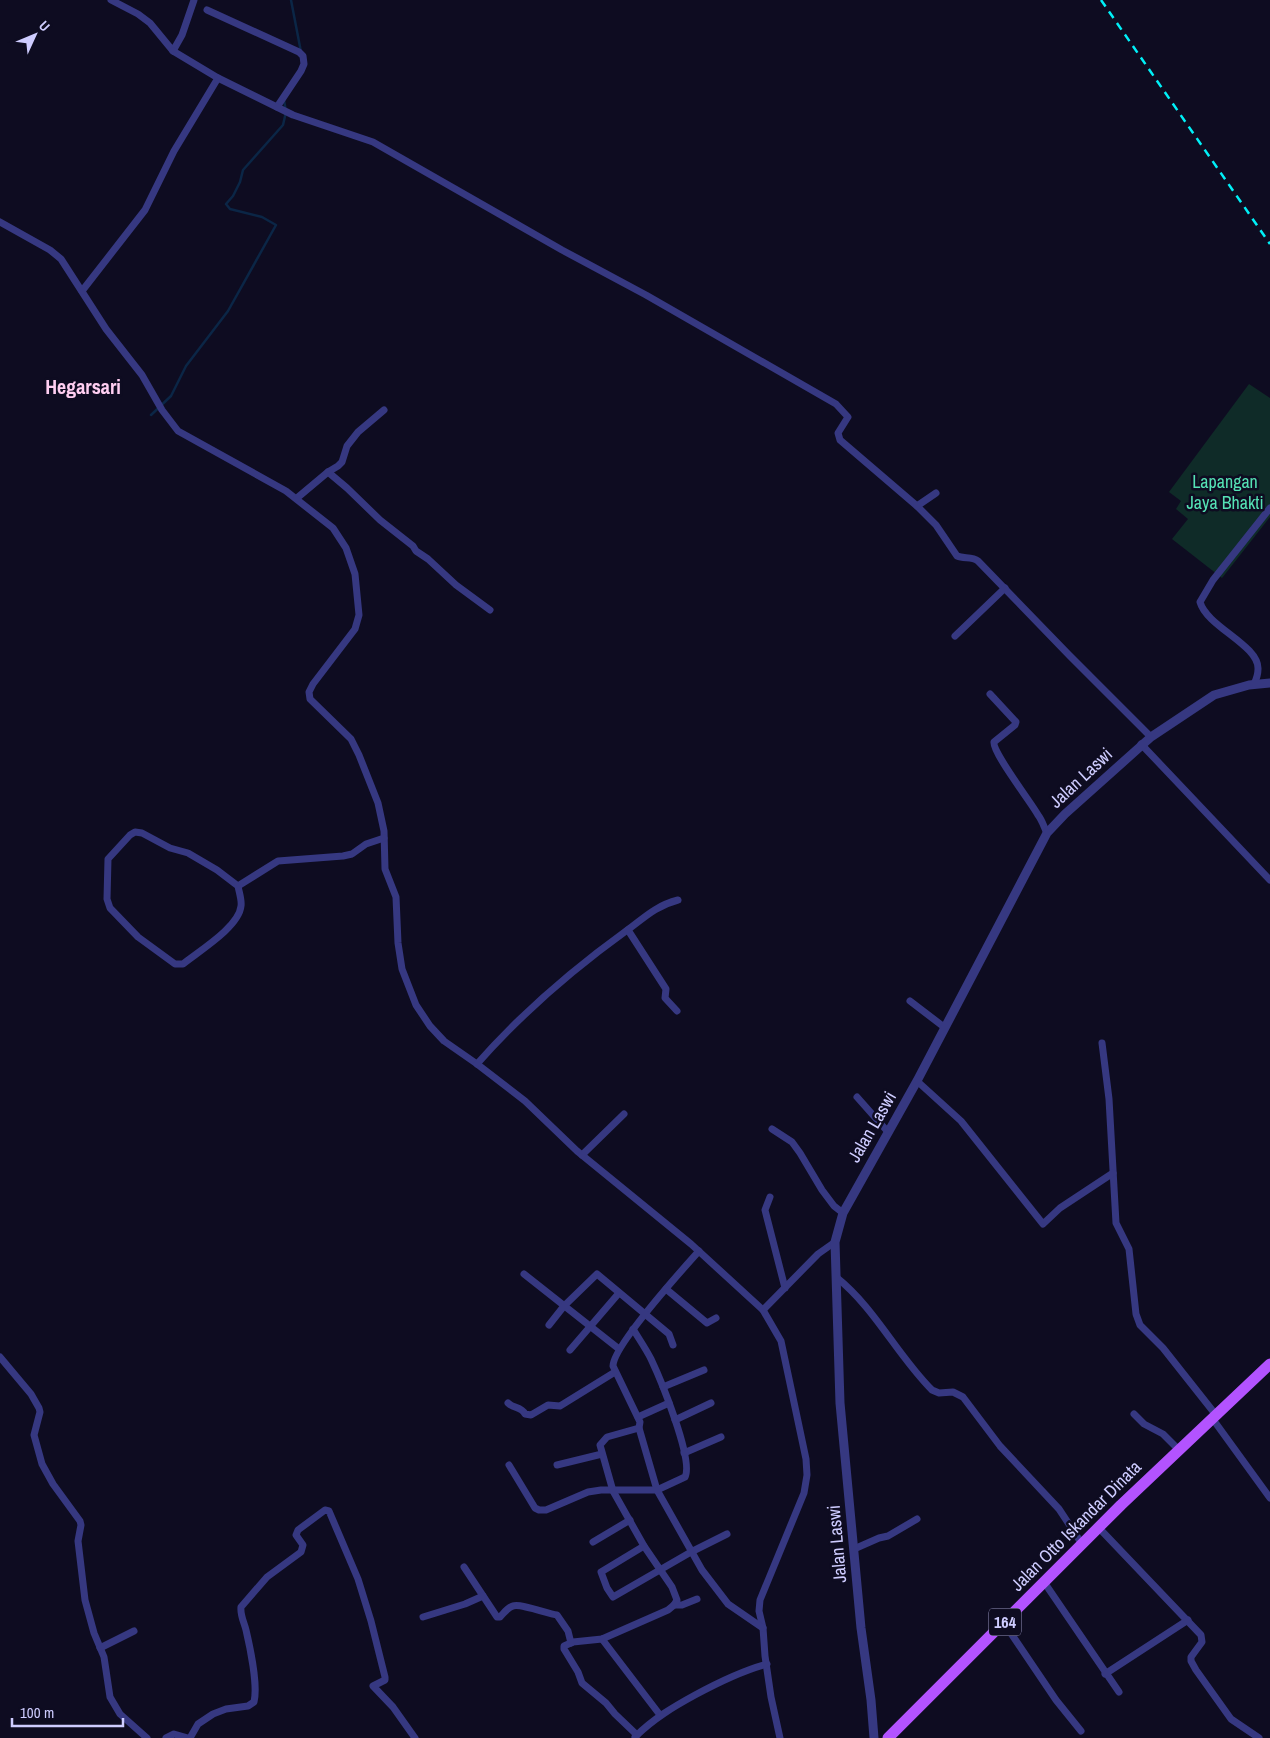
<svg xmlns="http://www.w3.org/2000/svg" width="1270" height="1738" font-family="'Archivo Narrow',sans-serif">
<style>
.green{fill:#0f2b28}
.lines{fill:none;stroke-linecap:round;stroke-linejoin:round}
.stream{stroke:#0b2646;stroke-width:2.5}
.minor{stroke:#363881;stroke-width:7}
.tertiary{stroke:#363881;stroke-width:9}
.primary{stroke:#b353ff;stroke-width:11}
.rail{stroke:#00f0f7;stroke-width:2.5;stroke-dasharray:8 6;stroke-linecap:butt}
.labels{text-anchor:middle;stroke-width:5;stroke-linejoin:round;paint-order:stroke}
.shield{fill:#0e0c21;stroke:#9492bc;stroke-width:1}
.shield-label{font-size:16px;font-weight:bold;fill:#ceccff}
.park-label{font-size:18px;fill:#55e2b5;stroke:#0e0c21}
.street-label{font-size:18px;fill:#ceccff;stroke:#0e0c21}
.quarter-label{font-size:20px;font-weight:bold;fill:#ffcef1;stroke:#0e0c21}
</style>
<rect width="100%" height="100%" fill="#0e0c21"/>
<path class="green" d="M1249,384l21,14v119l-48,61 -50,-39 16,-20 -12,-10 5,-8 -12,-9z"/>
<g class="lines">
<g class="stream">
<path d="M291,0l10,52"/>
<path d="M151,415l20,-19 15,-30 42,-55 48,-86 -14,-8 -32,-8 -4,-5 7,-8 7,-14 3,-12 40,-45 3,-13 -2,-12"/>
</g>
<g class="minor">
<path d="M111,0l27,14 12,9 23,28 9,-16 12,-35"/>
<path d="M207,10l92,42 4,4 1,8 -3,7 -24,36"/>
<path d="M173,51l45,27 75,37 80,27 189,108 84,45 190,109 12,13 -10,16 2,7 77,66 19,19 21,31c7,3 15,0 21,5l91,94 82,82"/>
<path d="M0,222l50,28 11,9 45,70 36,46 20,35 16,21 108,60 47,37 13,20 9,26 4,41 -4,14 -42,55 -4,8 1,7 41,40 8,16 19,48 6,28 1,38 11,28 2,46 4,26 14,36 14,21 14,15 33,23 48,37 52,50 114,93 72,66 18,31 25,118 1,16 -3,18 -44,107 -1,11 4,17 2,28 6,41 9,41"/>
<path d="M82,291l63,-81 29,-59 44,-73"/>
<path d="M328,472l19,16 33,32 33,26 3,5 12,8 28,26 34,25"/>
<path d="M297,498l31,-26 10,-6 4,-4 5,-16 11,-14 26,-22"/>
<path d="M917,506l19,-13"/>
<path d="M955,636l50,-48"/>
<path d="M1254,684c2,-4 4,-10 4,-15 1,-24 -51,-42 -58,-67l13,-22 57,-72"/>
<path d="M990,694l26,28 -1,3 -21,17c-2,10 37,60 44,73 4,5 6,12 9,18"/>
<path d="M1141,744l129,136"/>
<path d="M238,886c1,6 4,14 3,20 -2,21 -42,45 -58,58h-8l-37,-27 -28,-29 -3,-9 1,-40 22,-24 5,-3 7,1 28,15 18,5 29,17 21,16 40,-25 65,-5 9,-2 14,-10 18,-6"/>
<path d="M628,930l38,59 -1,9 12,13"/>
<path d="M910,1001l34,26"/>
<path d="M1102,1043l7,56 7,124 13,26 7,65 4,11 23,23 53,67"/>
<path d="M477,1064c44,-50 95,-94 149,-133 18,-13 29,-25 52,-31"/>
<path d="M917,1081l44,40 82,103 17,-16 53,-35"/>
<path d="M857,1097l31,35"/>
<path d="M772,1129l20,13 8,11 22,37 12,16 9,7"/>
<path d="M582,1155l42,-41"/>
<path d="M770,1197l-5,13 20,78"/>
<path d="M699,1251c-17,19 -86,95 -86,115l27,56 -1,6 18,62 45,80 26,34 35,24"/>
<path d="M524,1274l95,75"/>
<path d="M836,1277c39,31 61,78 96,113l7,3 14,-1 10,5 37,49 59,63 23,35"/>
<path d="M666,1289l41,34 9,-5"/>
<path d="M763,1310l55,-56 17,-12"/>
<path d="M549,1325l15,-19 33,-32 72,60 4,11"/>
<path d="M570,1350l49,-57"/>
<path d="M0,1357l31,37 8,14 1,4 -6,23 8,29 11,20 27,37 1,4 -3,16 7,59 9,33 10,24 6,40 10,17 27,24"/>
<path d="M663,1387l41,-17"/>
<path d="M508,1403c6,6 13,3 17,11l6,1 17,-10 12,1 55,-34"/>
<path d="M1134,1414l10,10 19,10 16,16"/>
<path d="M638,1417l31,-14"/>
<path d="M1212,1418l58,80"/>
<path d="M675,1420l36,-17"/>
<path d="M684,1453l37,-16"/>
<path d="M509,1465l26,43 4,2h7l42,-18 13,-2h56l28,-13c9,-17 -25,-99 -34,-118 -5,-10 -12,-20 -18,-30"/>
<path d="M557,1465l45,-11"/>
<path d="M1099,1528l102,107 1,7 -11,15v4l5,9 35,49 28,19"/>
<path d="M593,1542l37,-22"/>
<path d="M644,1546l-43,26 6,16 6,9 78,-45 36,-18"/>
<path d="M854,1549l25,-11 9,-2 29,-17"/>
<path d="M464,1567l33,50h3c4,-4 8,-10 13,-11 7,-3 35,8 44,9l11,16 3,12"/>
<path d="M1044,1582l75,110"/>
<path d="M674,1605h8l15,-6"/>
<path d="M423,1617l42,-13 18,-8"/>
<path d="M1004,1623l52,77 25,31"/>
<path d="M602,1639l58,76"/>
<path d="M100,1648l34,-17"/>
<path d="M1105,1674l83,-54"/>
<path d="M637,1735l-22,-21 -9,-11 -24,-20 -4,-11 -14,-23v-3l9,-4 29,-3 66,-29 6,-5 3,-5 -5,-13 -28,-41 -31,-55 -13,-46 7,-8 32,-9"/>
<path d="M635,1737c18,-18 38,-30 60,-42 24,-13 46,-24 72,-31"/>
<path d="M166,1738l8,-4 14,4"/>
<path d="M190,1738l8,-14 15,-10 13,-5 22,-3 6,-4c4,-16 -4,-55 -8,-72 -2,-8 -6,-15 -5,-23l26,-30 34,-25 2,-7 -7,-10 2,-5 27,-20 4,1 29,68 13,42 14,56v3l-12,6 20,21 22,31"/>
</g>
<path class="tertiary" d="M874,1738l-3,-38 -10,-72 -21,-225 -5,-161 8,-29 74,-132 130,-248 18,-19 86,-77 63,-42 35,-10 21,-2"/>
<path class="primary" d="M888,1738l233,-233 149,-141"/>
<path class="rail" d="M1101,0l169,244"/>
</g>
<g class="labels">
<rect class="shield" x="989" y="1608.5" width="32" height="27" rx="4"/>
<g class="shield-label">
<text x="1005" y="1628">164</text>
</g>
<g class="park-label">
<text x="1225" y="488">Lapangan<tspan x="1225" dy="21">Jaya Bhakti</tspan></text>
</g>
<g class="street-label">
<text transform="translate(1081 778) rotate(-43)" y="6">Jalan Laswi</text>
<text transform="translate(872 1127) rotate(-60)" y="6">Jalan Laswi</text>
<text transform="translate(1076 1526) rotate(-45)" y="6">Jalan Otto Iskandar Dinata</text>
<text transform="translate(837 1544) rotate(-95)" y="6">Jalan Laswi</text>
</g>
<g class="quarter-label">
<text x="83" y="394">Hegarsari</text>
</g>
</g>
<g transform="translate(35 35) rotate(46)" stroke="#0e0c21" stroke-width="4" paint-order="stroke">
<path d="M0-4L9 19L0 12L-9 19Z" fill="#ceccff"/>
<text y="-8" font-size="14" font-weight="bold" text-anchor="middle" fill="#ceccff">U</text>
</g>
<path d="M12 1718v8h111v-8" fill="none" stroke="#ceccff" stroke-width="2.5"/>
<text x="20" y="1718" font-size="15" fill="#ceccff" stroke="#0e0c21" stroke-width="4" paint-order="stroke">100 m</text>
</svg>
